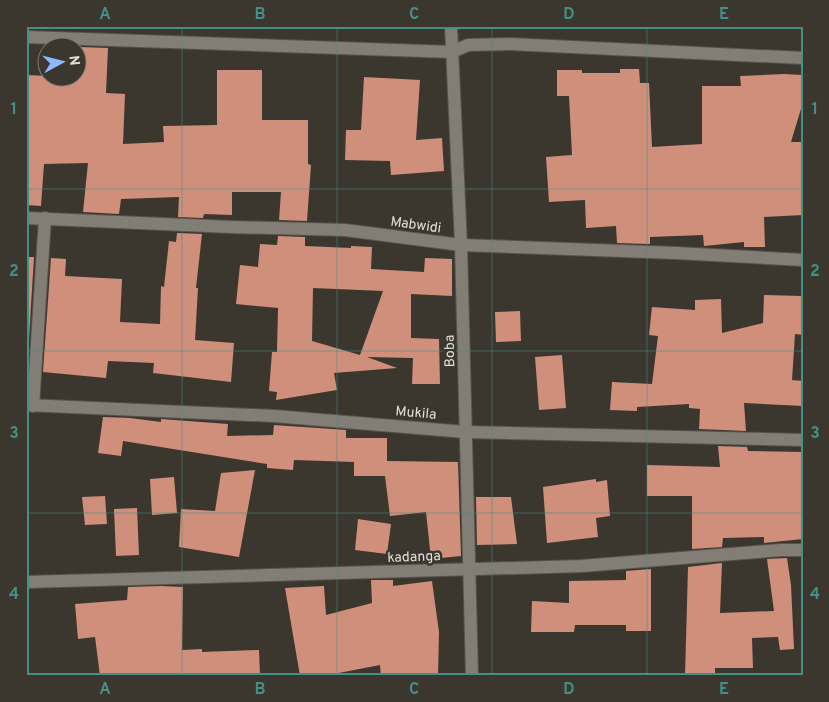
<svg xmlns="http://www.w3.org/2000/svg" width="829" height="702" font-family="Overpass,sans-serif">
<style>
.building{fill:#cf8f7b;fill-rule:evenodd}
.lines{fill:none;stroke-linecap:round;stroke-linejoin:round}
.street-casing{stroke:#58544e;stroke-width:14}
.street{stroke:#827e75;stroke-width:12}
.grid{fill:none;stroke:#449089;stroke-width:1;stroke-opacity:0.55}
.labels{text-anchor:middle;stroke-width:5;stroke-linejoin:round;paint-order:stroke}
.street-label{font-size:14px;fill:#e2dfdb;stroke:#3b372f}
.neatline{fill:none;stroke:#449089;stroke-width:2}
.grid-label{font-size:16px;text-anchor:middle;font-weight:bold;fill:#449089}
</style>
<rect width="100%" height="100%" fill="#3b372f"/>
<g class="building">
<path d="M51,46l57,2 -2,45 19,1 -2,50 41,-2 -1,-16 54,-1v-55h45v50h46v44l3,1 -4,56 -28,-1 2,-28h-49v23l-28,-1 -1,4 -25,-1 1,-20 -58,2 -2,15 -36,-2 5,-49 -44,1 -3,42 -15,-1v-130l22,1v2h30v-30h-27z"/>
<path d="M620,69h19l1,14h9l3,64 50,-3v-58h39l-1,-10 44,-2 18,1 -1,24 2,3 -12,40h12v73l-39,2 1,30h-21v-5l-40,4 -1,-11 -53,2v7l-33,-1 -1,-17 -30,2 -1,-28 -36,2 -3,-45 26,-2 -3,-59h-12v-26h25v3h38z"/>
<path d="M364,77l56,3 -4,60 26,-2 2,33 -53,4 -1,-14 -45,-1 1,-30h15z"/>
<path d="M177,233l25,1 -6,54h2l-3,52 39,3 -3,39 -78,-9 1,-10 -46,-2 -2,17 -63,-6 8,-114 15,1 -1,17 57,3 -2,43 40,2 1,-38 3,1 5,-46 7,1z"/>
<path d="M278,236l27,1v9l46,2v-2l21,1 -1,22 53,3 1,-14 27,1v37l-41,-2v44l28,1 1,45h-28l1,-26 -46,-1 30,11 -63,5 3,17 -61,10 1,-8 -8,-1 3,-39h5l1,-44 -42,-4 4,-39 18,2 2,-23 17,1zM313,288l70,3 -23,64 -48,-14z"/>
<path d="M26,257h8l-7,113h-1z"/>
<path d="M764,295l39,1v39l-8,-1 -3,46 11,1v25l-59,-3 2,28 -47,-2 1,-20 -11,-1v-4l-52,3v4l-27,-1 2,-28 40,2 6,-48 -9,-1 3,-28 43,3v-10l26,-1 1,34 41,-10z"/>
<path d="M520,311l1,30 -25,1 -1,-30z"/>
<path d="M562,355l4,53 -27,2 -4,-53z"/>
<path d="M103,417l27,1 31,4v-3l67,5 -1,12 46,-1 1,-10 72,5v8h41v23l71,1 3,94 -30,3 -5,-47 -36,4 -5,-40h-31v-14l-60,-2 -1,10 -26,-2v-4l-144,-23 -2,15 -23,-3z"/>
<path d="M718,446l29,1 1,4 55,1v87l-39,4v-6l-41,1 -1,9 -30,2v-53h-45v-31l73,2z"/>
<path d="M255,470l-16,87 -60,-10 2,-38 34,2 6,-38z"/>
<path d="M174,477l3,36 -25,2 -2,-36z"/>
<path d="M596,479v3l11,-2 3,36 -14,2 2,19 -51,6 -4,-56z"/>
<path d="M105,496l2,28 -22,1 -3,-28z"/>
<path d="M476,497h35l6,47 -40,1z"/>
<path d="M137,508l2,47 -23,1 -2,-47z"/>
<path d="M358,519l33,5 -4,30 -32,-4z"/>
<path d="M787,558l4,27 3,64 -14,1 -2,-13 -26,1 1,30h-38v8h-30l3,-109 34,-4 -2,50 54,-2 -7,-52z"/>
<path d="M651,569v62h-25v-6h-51l-1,7h-43l1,-31 37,2v-22l57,-1v-9z"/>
<path d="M371,580h22v6l39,-5 7,51 -1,44h-57l-1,-11 -57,11h-23l-15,-88 39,-2 2,29 46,-12z"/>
<path d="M161,586l22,1 -1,63 20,-1v3l57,-2 1,26h-160l-5,-39 -17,2 -3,-35 52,-4 1,-13z"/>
</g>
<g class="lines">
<g class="street-casing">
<g id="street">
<path d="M451,26l10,219 11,431"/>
<path d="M26,37l426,15 16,-7 42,-1 293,14"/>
<path d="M26,218l205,9 114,3 116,15 215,8 127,7"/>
<path d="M26,405l248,11 191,16 338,8"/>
<path d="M33,406l12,-188"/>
<path d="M26,582l556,-16 199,-16h22"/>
</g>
</g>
<use href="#street" class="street"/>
</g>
<path class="grid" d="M182,26v650M337,26v650M492,26v650M647,26v650M26,189h777M26,351h777M26,513h777"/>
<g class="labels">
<g class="street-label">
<text transform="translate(416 224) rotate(8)" y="5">Mabwidi</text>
<text transform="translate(449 351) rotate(-91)" y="5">Boba</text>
<text transform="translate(416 412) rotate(5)" y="5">Mukila</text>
<text transform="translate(414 556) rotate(-2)" y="5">kadanga</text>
</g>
</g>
<rect width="829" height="702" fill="none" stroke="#3b372f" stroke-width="55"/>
<g transform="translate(62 62) rotate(83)"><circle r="24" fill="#3b372f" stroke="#7e7a74"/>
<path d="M0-4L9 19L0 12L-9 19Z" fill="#88bafc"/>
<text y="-8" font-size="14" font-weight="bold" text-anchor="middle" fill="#e2dfdb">N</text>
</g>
<rect x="28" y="28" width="774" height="646" class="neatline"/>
<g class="grid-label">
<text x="105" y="19">A</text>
<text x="260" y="19">B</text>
<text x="414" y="19">C</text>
<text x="569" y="19">D</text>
<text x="724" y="19">E</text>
<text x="14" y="114">1</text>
<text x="815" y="114">1</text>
<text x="14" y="276">2</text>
<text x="815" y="276">2</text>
<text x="14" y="438">3</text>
<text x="815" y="438">3</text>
<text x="14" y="599">4</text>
<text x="815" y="599">4</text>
<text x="105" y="694">A</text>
<text x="260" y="694">B</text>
<text x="414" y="694">C</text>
<text x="569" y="694">D</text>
<text x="724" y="694">E</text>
</g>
</svg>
